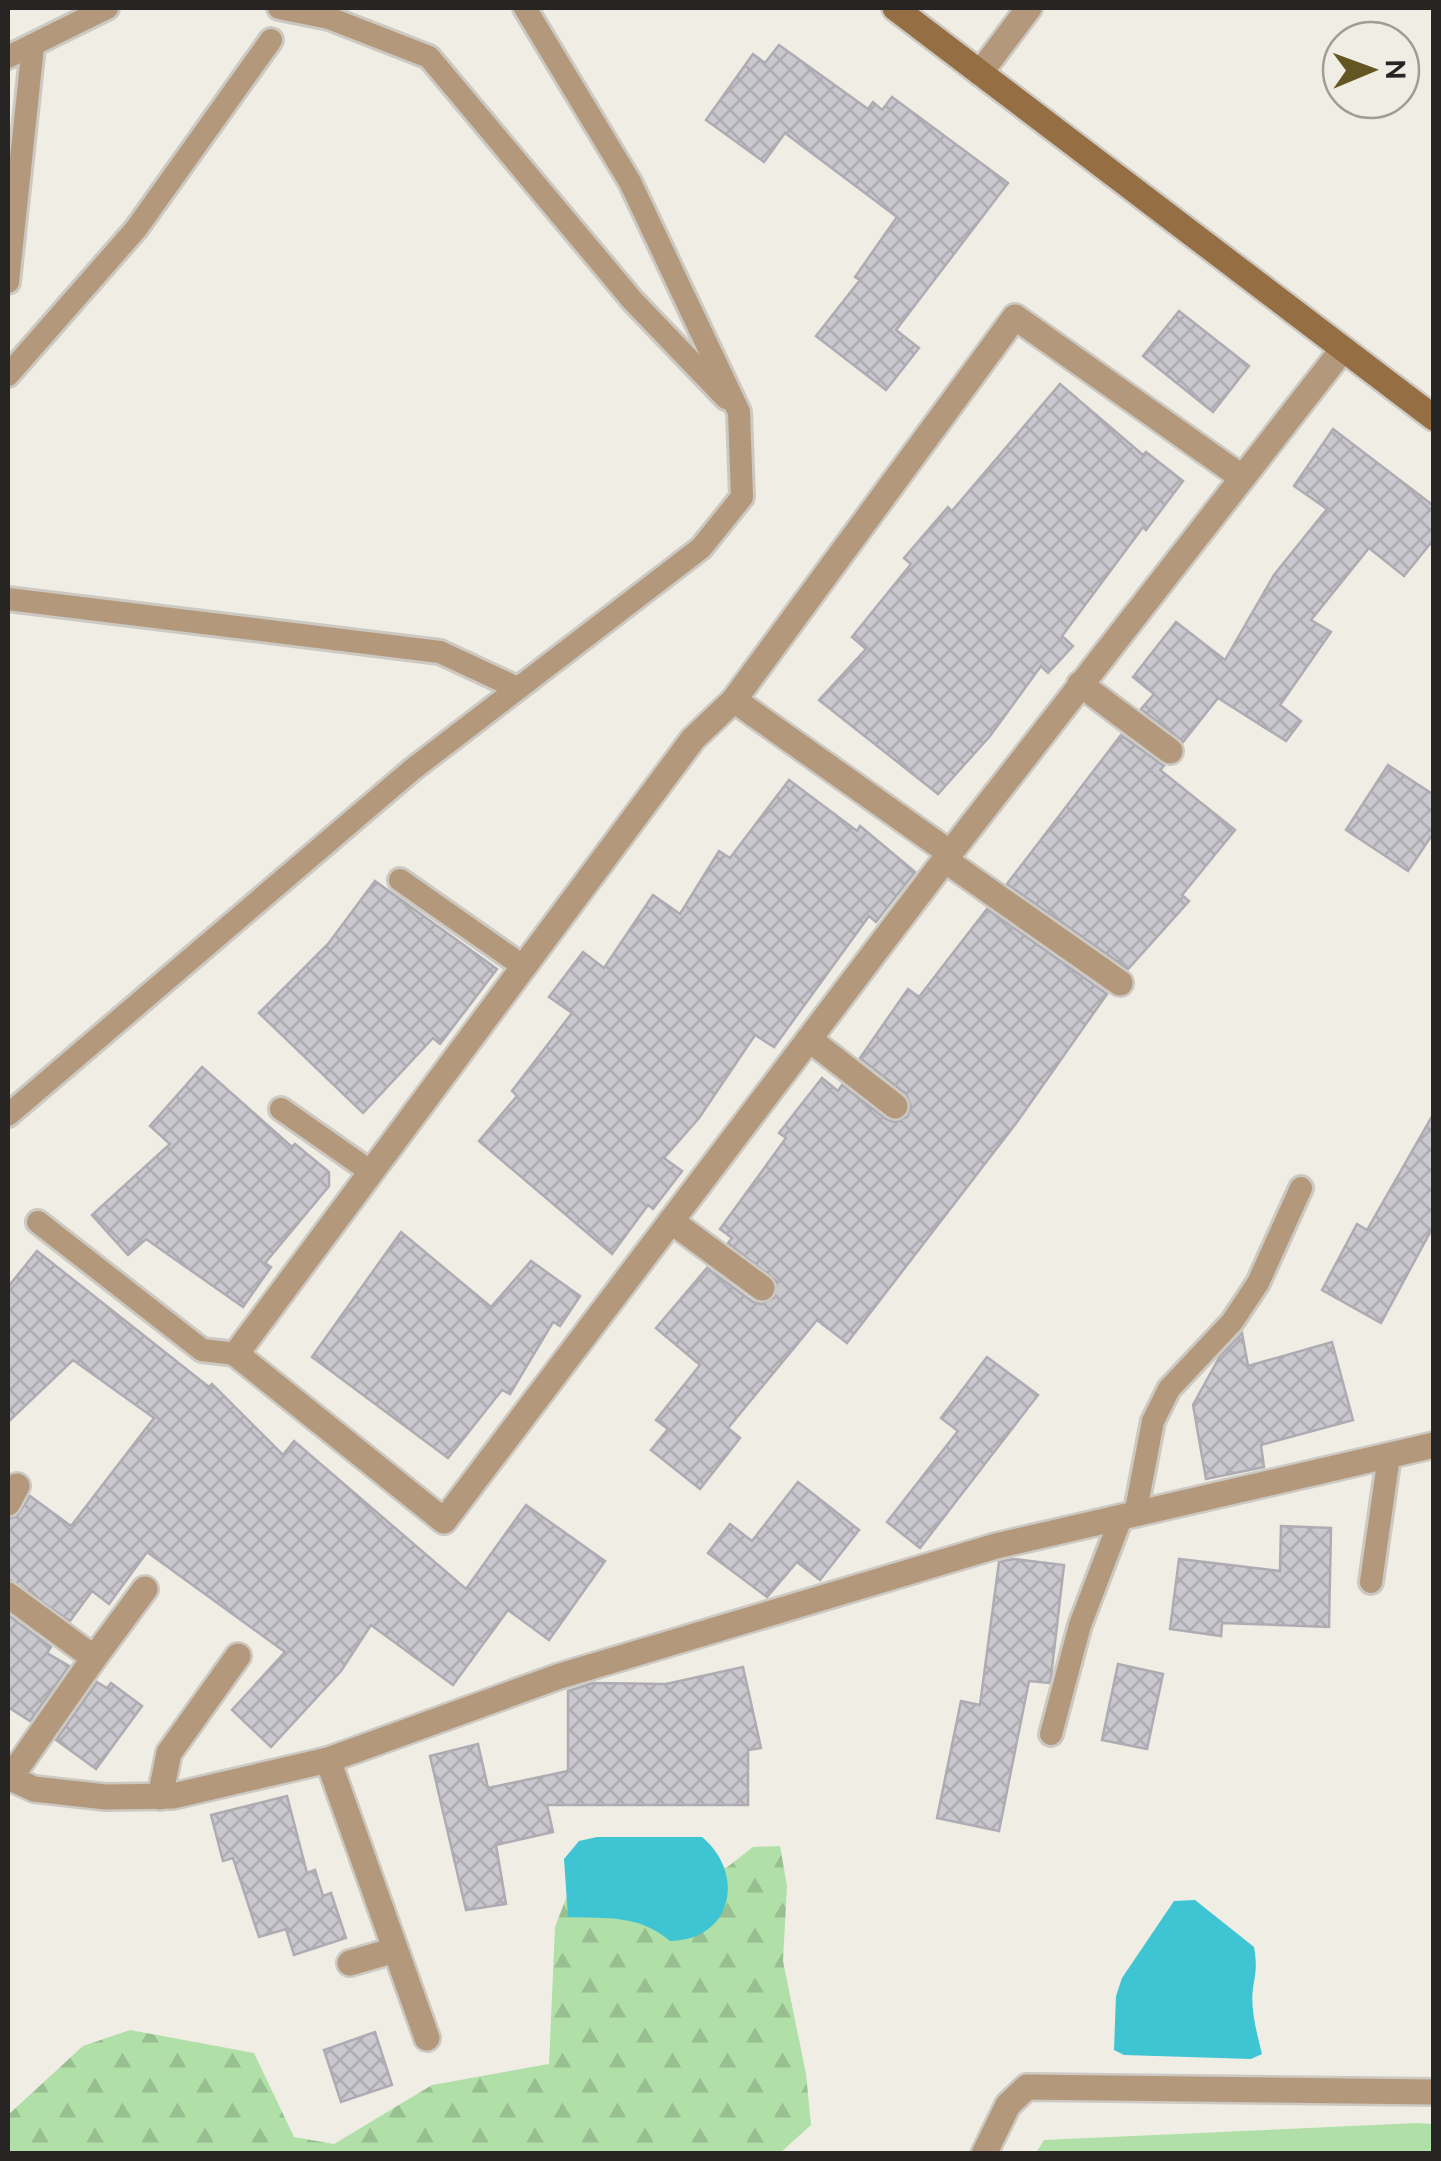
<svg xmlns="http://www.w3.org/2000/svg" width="1441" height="2161" font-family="Ubuntu,sans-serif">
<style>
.forest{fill:url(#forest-firs)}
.pitch{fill:#b0dfa8}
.water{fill:#3fc4d3}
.building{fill:url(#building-cross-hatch);stroke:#aeacb3;stroke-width:2.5}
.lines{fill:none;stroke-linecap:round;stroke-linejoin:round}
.lane-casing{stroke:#ccc9c2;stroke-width:28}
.street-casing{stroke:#ccc9c2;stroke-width:30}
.secondary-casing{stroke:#ccc9c2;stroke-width:30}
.lane{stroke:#b4987c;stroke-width:22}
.street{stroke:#b4987c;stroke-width:25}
.secondary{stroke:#966e44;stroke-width:25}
</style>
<defs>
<pattern id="forest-firs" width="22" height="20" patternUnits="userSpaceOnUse" patternTransform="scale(2.5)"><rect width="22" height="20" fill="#b0dfa8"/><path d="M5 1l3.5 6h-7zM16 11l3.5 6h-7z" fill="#97bf90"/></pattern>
<pattern id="building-cross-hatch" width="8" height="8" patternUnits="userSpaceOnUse" patternTransform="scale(2.5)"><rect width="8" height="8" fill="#cac8cf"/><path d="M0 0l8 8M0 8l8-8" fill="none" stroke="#adacb1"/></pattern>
</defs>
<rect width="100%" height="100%" fill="#f0ede5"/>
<path class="forest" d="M780,1846l7,40 -4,75 23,113 5,51 -31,28 -772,1v-39l75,-69 47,-16 124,23 40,84 40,7 98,-59 117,-21 6,-137 30,-78h86l55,19 27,-21z"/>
<path class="pitch" d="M1418,2123l15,1v29h-397l8,-13z"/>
<g class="water">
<path d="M597,1837h105c44,37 31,103 -32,104 -32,-27 -62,-22 -102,-24l-4,-58 15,-18z"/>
<path d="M1195,1900l59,47c3,17 2,25 -1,41 -3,20 4,46 9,66l-11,5 -127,-4 -10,-5 2,-54 6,-18 52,-77z"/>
</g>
<g class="building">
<path d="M779,45l89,64 5,-7 9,8 10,-13 116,86 -112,147 23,18 -33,42 -70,-54 44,-56 -5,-3 42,-60 -112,-84 -21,29 -58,-42 47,-66 12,9z"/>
<path d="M1179,311l70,55 -36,46 -70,-56z"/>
<path d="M1060,384l83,71 3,-3 37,29 -37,49 -3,-3 -81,109 11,10 -25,27 -7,-7 -51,70 -52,58 -119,-94 47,-51 -14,-12 59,-73 -7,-6 44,-51 4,4z"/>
<path d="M1333,429l101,77v33l-30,37 -35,-28 -58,72 20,12 -51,73 21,16 -15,20 -68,-43 -35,44 -42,-33 13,-15 -21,-17 43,-55 49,38 49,-85 53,-66 -33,-23z"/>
<path d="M1121,735l43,31 -4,4 75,60 -53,65 7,6 -61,68 -121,-85z"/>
<path d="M1388,765l46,30v37l-26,39 -62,-41z"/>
<path d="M789,780l68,51 3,-5 55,46 -39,50 -7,-6 -95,131 -19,-12 -56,83 -35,40 18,13 -29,38 -5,-4 -36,49 -133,-113 38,-45 -5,-5 60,-78 -23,-16 34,-45 21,16 49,-73 27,19 39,-63 11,7z"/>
<path d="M375,881l122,88 -57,75 -7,-6 -70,75 -104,-100 69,-69z"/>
<path d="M987,909l120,85 -90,128 -170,221 -30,-23 -89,108 12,10 -40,51 -49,-39 17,-21 -12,-9 44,-55 -44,-37 51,-60 46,34 8,2 13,-6 2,-17 -48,-38 4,-5 -12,-9 66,-91 -7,-5 43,-55 16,13 4,-6 44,34 8,3 13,-5 4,-10 -5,-13 -46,-36 48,-69 11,8z"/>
<path d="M202,1067l90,80 3,-3 34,28v14l-64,77 6,4 -28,40 -97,-68 -18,16 -36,-40 78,-71 -20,-18z"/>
<path d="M1434,1113v112l-53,98 -59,-33 35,-66 10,6z"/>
<path d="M401,1232l90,75 40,-46 49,35 -20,30 -7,-4 -43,72 -8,-4 -54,68 -136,-101z"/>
<path d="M37,1251l172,136 3,-3 71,71 11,-14 172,148 60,-84 79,56 -56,79 -41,-30 -55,75 -82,-60 -30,46 -70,76 -39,-37 53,-58 -138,-100 -38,52 -17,-13 -22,30 -62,-42v-60l9,-3 13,-20 41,30 83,-108 -81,-58 -65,62v-135z"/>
<path d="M1242,1333l6,33 84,-24 21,78 -92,25 3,22 -58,12 -13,-74 27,-49z"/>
<path d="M987,1357l51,38 -118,153 -33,-26 71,-91 -17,-13z"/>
<path d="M798,1482l61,48 -39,50 -23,-18 -30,35 -59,-44 22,-29 22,17z"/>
<path d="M1281,1526l50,2 -2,99 -107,-4 -1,13 -51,-7 9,-70 101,12z"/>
<path d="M1013,1559l51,6 -13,112 -2,6 -20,-2 -30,150 -62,-13 24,-117 19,4 19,-143z"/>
<path d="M8,1615l43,32 -4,6 22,13 -39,55 -22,-14z"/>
<path d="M1118,1664l45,10 -16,75 -45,-9z"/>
<path d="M743,1667l18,81 -13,2v55h-201l6,27 -57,13 10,59 -40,6 -36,-154 48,-12 10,44 80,-17v-80l25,-8 73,1z"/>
<path d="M97,1682l10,6 4,-5 31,23 -46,63 -40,-29z"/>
<path d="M287,1796l20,77 8,-3 8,26 8,-3 15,45 -52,17 -8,-26 -27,8 -26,-79 -10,3 -12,-46z"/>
<path d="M375,2032l17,53 -51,17 -17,-52z"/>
</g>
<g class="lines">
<g class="lane-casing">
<g id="lane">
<path d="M279,8l50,10 100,39 204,244 93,97"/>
<path d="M8,57l99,-49"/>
<path d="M8,282l25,-236"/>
<path d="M8,375l128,-146 135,-189"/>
<path d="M8,599l432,53 75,35"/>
<path d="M400,880l124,87"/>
<path d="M281,1109l90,63"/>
<path d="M8,1115l405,-346 288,-221 41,-51 -3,-85 -109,-230 -105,-174"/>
<path d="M38,1222l164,128 34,4"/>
<path d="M1135,1515l18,-94 16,-32 63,-67 26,-39 43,-95"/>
<path d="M1371,1582l18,-126"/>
<path d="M1051,1734l29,-109 41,-107"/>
</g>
</g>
<g class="street-casing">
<g id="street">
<path d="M980,73l49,-65"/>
<path d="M1240,476l-225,-159 -281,383 -41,39 -457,615 208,167 506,-668 393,-504"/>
<path d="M1080,684l90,67"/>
<path d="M734,700l216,153"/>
<path d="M945,860l175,123"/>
<path d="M809,1039l86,67"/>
<path d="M671,1221l91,67"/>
<path d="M8,1503l9,-17"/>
<path d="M8,1595l86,63 -84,120"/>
<path d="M94,1658l51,-69"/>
<path d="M328,1760l99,278"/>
<path d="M8,1777l26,12 72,8 67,-1 155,-36 232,-84 436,-130 438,-101"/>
<path d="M160,1797l9,-44 69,-97"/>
<path d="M350,1963l45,-13"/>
<path d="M984,2154l24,-49 19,-18 407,5"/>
</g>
</g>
<g class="secondary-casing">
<path id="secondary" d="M895,8l539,410"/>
</g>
<use href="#lane" class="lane"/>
<use href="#street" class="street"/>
<use href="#secondary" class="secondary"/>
</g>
<rect width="1441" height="2161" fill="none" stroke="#262523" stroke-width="20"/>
<g transform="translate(1371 70) rotate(89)"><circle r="48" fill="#f0ede5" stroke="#9f9d97" stroke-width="2.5"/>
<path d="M0-8L18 38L0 25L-18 38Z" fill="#645622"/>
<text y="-15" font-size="28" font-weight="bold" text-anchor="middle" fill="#262523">N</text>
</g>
</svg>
